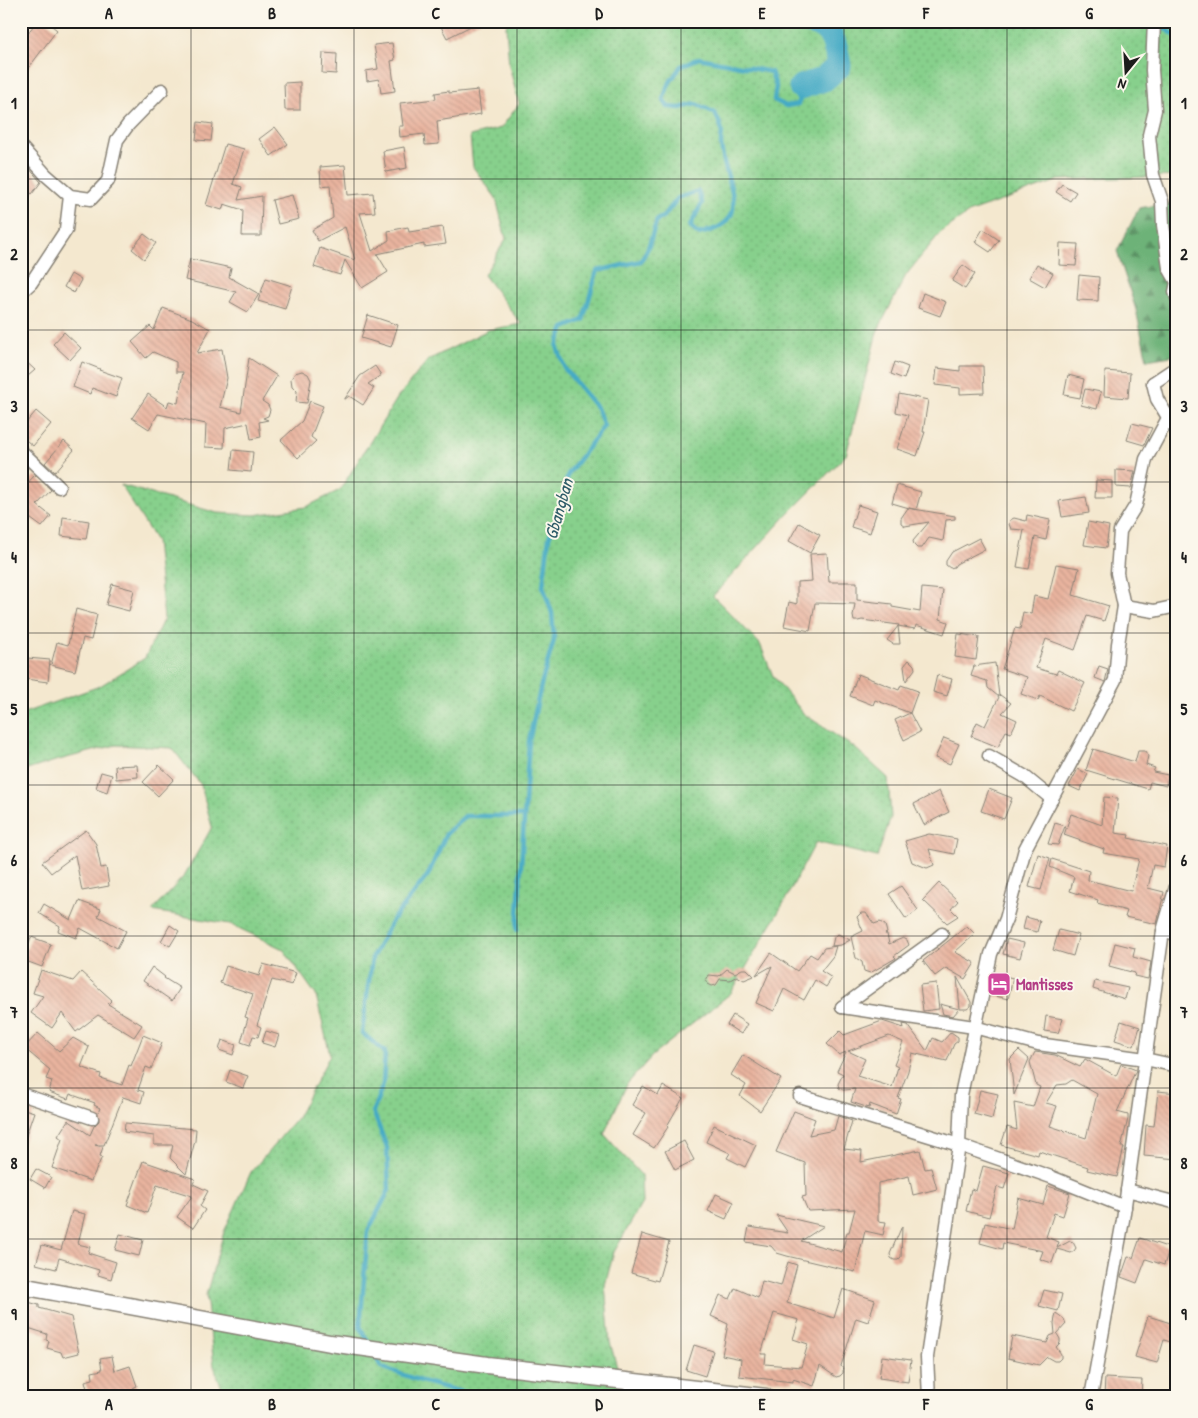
<svg xmlns="http://www.w3.org/2000/svg" width="1198" height="1418" font-family="'Patrick Hand',sans-serif">
<style>
.green{fill:url(#green-dots);stroke:#527654}
.forest{fill:url(#forest-firs);stroke:#44674a}
.lines{fill:none;stroke-linecap:round;stroke-linejoin:round}
.stream{stroke:#45aac5;stroke-width:4.5}
.river{stroke:#45aac5;stroke-width:25}
.building{fill:url(#building-back-hatch);fill-rule:evenodd}
.minor-casing{stroke:#888276;stroke-width:15}
.tertiary-casing{stroke:#888276;stroke-width:19}
.minor{stroke:#fff;stroke-width:12}
.tertiary{stroke:#fff;stroke-width:16}
.grid{fill:none;stroke:#1c1c1c;stroke-width:1;stroke-opacity:0.55}
.labels{text-anchor:middle;stroke-width:4;stroke-linejoin:round;paint-order:stroke}
.hotel-label{font-size:16px;font-weight:bold;fill:#b23c85;stroke:#fbf7ec;text-anchor:start}
.water-label{font-size:18px;font-style:italic;fill:#2e5c68;stroke:#fbf7ec}
.neatline{fill:none;stroke:#1c1c1c;stroke-width:2}
.grid-label{font-size:16px;text-anchor:middle;font-weight:bold;fill:#1c1c1c}
</style>
<defs>
<pattern id="green-dots" width="8" height="8" patternUnits="userSpaceOnUse" patternTransform="scale(1.25)"><rect width="8" height="8" fill="#87d08c"/><path d="M2 2h.1M6 6h.1" fill="none" stroke="#74b278" stroke-width="1.8" stroke-linecap="round"/></pattern>
<pattern id="forest-firs" width="22" height="20" patternUnits="userSpaceOnUse" patternTransform="scale(1.25)"><rect width="22" height="20" fill="#6db278"/><path d="M5 1l3.5 6h-7zM16 11l3.5 6h-7z" fill="#599062"/></pattern>
<pattern id="building-back-hatch" width="6" height="6" patternUnits="userSpaceOnUse" patternTransform="scale(1.25)"><rect width="6" height="6" fill="#e9b49f"/><path d="M-1 5l2 2M0 0l6 6M5-1l2 2" fill="none" stroke="#c79a88"/></pattern>
</defs>
<rect width="100%" height="100%" fill="#fbf7ec"/>
<filter id="ink" filterUnits="userSpaceOnUse"><feTurbulence type="fractalNoise" baseFrequency=".02" numOctaves="2"/><feDisplacementMap in="SourceGraphic" scale="10" xChannelSelector="R" yChannelSelector="G"/><feConvolveMatrix kernelMatrix="1 2 1 2 8 2 1 2 1" color-interpolation-filters="sRGB"/></filter>
<filter id="wash" filterUnits="userSpaceOnUse"><feTurbulence type="fractalNoise" baseFrequency=".0096" numOctaves="4" result="noise"/><feDisplacementMap in="SourceGraphic" scale="20" xChannelSelector="R" yChannelSelector="G"/><feGaussianBlur stdDeviation="1.12" result="paint"/><feColorMatrix in="noise" values="0 0 0 0 0 0 0 0 0 0 0 0 0 0 0 0 0 1.4 0 .05"/><feComposite in="paint" operator="in"/></filter>
<g filter="url(#wash)">
<rect width="100%" height="100%" fill="#f4e8cf"/>
<path class="green" d="M508,21h669v155l-118,4 -89,32 -30,21 -34,42 -29,57 -31,123 -61,62 -72,79 47,48 13,32 31,38 52,35 32,29 3,39 -14,40 -61,-15 -33,62 -52,89 -79,63 -25,28 -23,50 37,41 1,28 -28,49 -9,33 5,57 15,55h-400l-11,-31 -8,-71 18,-63 27,-60 46,-54 33,-63 -14,-60 -33,-46 -53,-25 -78,-13 32,-35 28,-49 -11,-42 -29,-37 -56,-3 -61,16 -34,11v-58l79,-28 45,-28 19,-40 -8,-77 -35,-56 96,28 38,2 51,-8 34,-17 58,-93 30,-37 60,-30 33,-6 -37,-49 22,-36 -10,-41 -23,-31 -3,-31 31,-8 18,-24 -10,-39 -3,-39z"/>
<path class="forest" d="M1177,202v153l-30,5 -11,-50 -19,-59 22,-43z"/>
<g class="lines">
<g class="stream">
<path d="M1156,22l21,15"/>
<path d="M517,930l12,-189 12,-56 13,-45 -2,-27 -9,-27 6,-49 11,-26 8,-37 36,-48 -7,-18 -32,-39 -8,-23 7,-18 19,-8 14,-49 44,-10 7,-13 9,-28 7,-4 14,-18 20,-7 4,12 -12,23 8,8c50,-10 35,-36 26,-72 -1,-6 -3,-13 -3,-19 0,-5 2,-11 0,-16 -1,-4 -4,-9 -6,-14l-19,-9 -16,4 -12,-1 -5,-8 7,-17 11,-16 18,-8 72,14 5,14 -2,14 12,6 12,-2 3,-8 -3,-6"/>
<path d="M369,1343l-9,-16 8,-96 21,-41 -2,-42 -14,-37 10,-27 2,-32 -23,-19 10,-75 21,-39 35,-44 18,-41 19,-18h59"/>
<path d="M374,1353l7,14 40,14 58,16"/>
</g>
<path class="river" d="M801,87l23,-8 15,-13c-2,-14 -5,-35 -20,-41 -5,-2 -11,-3 -16,-4"/>
</g>
<g id="blocks">
<g class="building">
<path d="M37,21h9l11,9 -36,48v-36z"/>
<path d="M438,21h43l-34,17z"/>
<path d="M392,43l3,17 -4,1 4,30 -14,2 -2,-14 -12,2 -1,-10 12,-2 -4,-24z"/>
<path d="M323,53l14,1 -1,20 -14,-1z"/>
<path d="M300,82v28h-15l-1,-27z"/>
<path d="M478,90l3,24 -44,7 2,23 -14,1 -1,-11 -24,3 -1,-11h4l-3,-23 36,-4 -1,-6 14,-2v2z"/>
<path d="M198,122l15,2 -2,17 -15,-1z"/>
<path d="M275,127l13,17 -17,12 -12,-17z"/>
<path d="M225,144l19,5 -11,35 9,3 -4,13 24,-4 -1,40h-19l1,-26 -19,-6 -2,6 -16,-5z"/>
<path d="M404,147l3,21 -21,4 -3,-21z"/>
<path d="M345,165l3,30 25,-2 2,19 -15,1 12,38 17,-11 -1,-9 20,-4 1,5 34,-5 3,17 -22,3v-3l-47,10 11,18 -26,16 -17,-28 -5,15 -26,-8 6,-19 35,12 -10,-33 -27,14 -6,-11 21,-12 -3,-33 -9,1 -1,-19z"/>
<path d="M27,166l14,16 -9,12 -11,-9v-12z"/>
<path d="M1062,184l14,8 -6,9 -14,-9z"/>
<path d="M292,195l7,24 -21,5 -6,-24z"/>
<path d="M983,229l16,11 -9,12 -15,-10z"/>
<path d="M144,234l12,9 -12,16 -12,-10z"/>
<path d="M1060,243l18,1 -2,22 -17,-1z"/>
<path d="M190,259l41,9 -2,9 30,17 -11,18 -18,-10 6,-10 -51,-12z"/>
<path d="M1037,264l16,9 -8,14 -16,-9z"/>
<path d="M963,265l12,9 -10,15 -13,-8z"/>
<path d="M71,274l10,6 -7,13 -10,-6z"/>
<path d="M1079,275l20,2 -1,24 -21,-1z"/>
<path d="M266,278l26,8 -7,23 -27,-8z"/>
<path d="M923,293l23,9 -6,14 -22,-8z"/>
<path d="M163,308l29,11 18,10 -13,24 25,-4 5,29 -7,29 21,5 8,-54 28,18 -15,25 6,4 2,5 -2,6 -5,2 5,2 -9,2 2,15 -10,2 -3,-16 -23,5 -1,20 -19,-1 1,-23 -48,-10 -9,15 -17,-11 16,-24 19,13 2,-6 9,2 5,-31h-7v-10l-23,-10 -7,6 -14,-16 18,-16 4,4z"/>
<path d="M368,315l30,10 -7,22 -30,-9z"/>
<path d="M64,332l17,16 -11,12 -17,-16z"/>
<path d="M21,357l14,13 -14,12z"/>
<path d="M82,362l18,7 -1,1 23,8 -6,19 -24,-9 -2,6 -17,-7z"/>
<path d="M895,362l13,5 -4,12 -13,-5z"/>
<path d="M375,366l6,9 -13,9 6,4 -11,17 -14,-9 -5,4 16,-24z"/>
<path d="M960,366h23l1,27 -24,1v-6l-25,-3 2,-17 23,3z"/>
<path d="M302,371l6,3 3,6 -4,23 -11,-1 1,-11 -5,-5 -1,-7 4,-6z"/>
<path d="M1105,371l25,2 -2,25 -24,-2z"/>
<path d="M1068,375l16,4 -4,19 -16,-3z"/>
<path d="M1085,389l16,3 -4,17 -16,-4z"/>
<path d="M899,394l29,6 -5,32h2l-8,24 -20,-7 11,-34 -12,-3z"/>
<path d="M310,401l13,5 -12,31 5,4 -18,17 -17,-18 21,-19z"/>
<path d="M36,411l15,13 -18,22 -12,-10v-7z"/>
<path d="M1132,423l20,5 -8,17 -17,-5z"/>
<path d="M64,441l10,9 -19,22 -10,-9z"/>
<path d="M233,450l20,2 -2,20 -20,-2z"/>
<path d="M1116,470l19,1 -4,17 -15,-1z"/>
<path d="M35,475l16,15 -14,15 14,11 -9,11 -15,-11 -6,5v-31z"/>
<path d="M1096,480l16,1v17h-17z"/>
<path d="M897,485l24,7 -5,18 -24,-7z"/>
<path d="M1086,497l3,16 -27,4 -3,-16z"/>
<path d="M858,505l19,6 -7,22 -19,-6z"/>
<path d="M908,508l47,8v3l-9,1 -3,21 -14,-3 -7,10h-5l-3,-3 -1,-4 16,-19 -24,4 -4,-3v-5z"/>
<path d="M1027,515l23,5 -4,20 -11,-3 -6,32 -12,-2 7,-37 -13,-1 -2,-5 1,-4 4,-2 12,3z"/>
<path d="M63,517l26,4 -3,18 -25,-3z"/>
<path d="M1088,522l21,4 -3,22 -22,-3z"/>
<path d="M799,523l21,12 -10,18 -21,-12z"/>
<path d="M979,538l6,11 -29,15 -2,3 -4,1 -4,-3v-4l6,-9z"/>
<path d="M827,553l2,29h28v18l35,4v3l28,5 2,-24 21,2 -3,29 8,3 -4,12 -28,-9 -1,4 -17,-3 2,18h-7l-6,-4 12,-15 -37,-5 -4,1h-4l-1,-5 2,-12 -40,-1 -5,28 -26,-5 5,-24 8,2v-22l15,-1 -2,-27z"/>
<path d="M1056,564l23,4 -6,27 36,11 -5,15 -17,-5 -12,34 -29,-11 -10,29 20,6 2,-4 27,13 -14,28 -31,-15 -2,4 -17,-6 6,-17 -25,-8 13,-41 5,1 3,-17 8,2 3,-18 14,3z"/>
<path d="M112,584l22,6 -5,21 -23,-6z"/>
<path d="M76,609l21,6 -6,25 -8,-2 -8,33 -24,-6 6,-23 11,3z"/>
<path d="M958,634l21,3 -3,23 -21,-3z"/>
<path d="M27,658l23,2 -2,22 -23,-3z"/>
<path d="M909,660l5,5 1,4 -9,12 -2,-15z"/>
<path d="M995,663l4,33 1,-1 11,8 -9,10 15,7 -6,13 -5,-2 -8,16 -27,-11 6,-14 8,4 14,-29 -11,-9 -1,-7 -16,-5 3,-10z"/>
<path d="M1099,666l9,3 -3,13 -10,-4z"/>
<path d="M858,674l41,16 2,-5 17,6 -8,22 -35,-13 -2,5 -23,-9z"/>
<path d="M937,675l15,4 -5,17 -14,-4z"/>
<path d="M910,713l10,19 -16,8 -9,-20z"/>
<path d="M944,738l15,6 -9,20 -15,-6z"/>
<path d="M1093,749l42,13 3,-11h7l3,5 -2,9 9,3 -2,4 15,3 -2,11 -16,-4 -2,7 -62,-19z"/>
<path d="M137,765l1,12 -22,2 -1,-13z"/>
<path d="M159,765l15,14 -16,17 -15,-14z"/>
<path d="M1078,769l10,5 -8,17 -11,-5z"/>
<path d="M101,772l11,3 -5,17 -11,-4z"/>
<path d="M989,789l23,9 -8,21 -23,-8z"/>
<path d="M939,791l10,21 -25,13 -10,-21z"/>
<path d="M1104,797l14,1 -3,35 14,2 -1,3 39,8 -3,21 -11,-2 -5,23 16,4 -7,32 -32,-7 2,-6 -30,-8 1,-3 -28,-9 4,-14 -24,-10 2,-8 37,12 -1,9 43,11 8,-32 -36,-6 1,-4 -40,-14 7,-21 31,11z"/>
<path d="M1055,823l10,3 -7,19 -10,-1z"/>
<path d="M86,830l10,14 5,24 5,-1 3,19 -27,5 -7,-36 -24,18 -9,-11z"/>
<path d="M929,834l28,5 -3,15 -25,-5 5,16 -7,3 -15,-6 -7,-21z"/>
<path d="M1038,854l12,4 -9,32 -12,-3z"/>
<path d="M939,883l19,18 -7,8 7,7 -11,7 -24,-23z"/>
<path d="M901,886l17,24 -12,9 -17,-25z"/>
<path d="M79,901l22,8 -3,7 28,15 -9,17 -37,-20 -4,10 -18,-7 2,-5 -21,-13 5,-9 27,16z"/>
<path d="M861,913h5l8,11 6,-2 5,3 2,8 -2,1h2l2,10 14,-6 4,2 2,5 -15,11 2,2 -26,15 -6,-2 -2,-9 -6,-4 -5,-21 12,-6 -6,-14z"/>
<path d="M1026,917l14,4 -3,11 -14,-3z"/>
<path d="M170,925l9,6 -9,15 -9,-5z"/>
<path d="M967,926l8,8 -20,18 20,11 -10,16 -19,-11 -11,8 -12,-15z"/>
<path d="M1059,930l20,5 -6,21 -20,-6z"/>
<path d="M838,934l12,6 -9,5 -9,1 2,-9z"/>
<path d="M31,937l20,7 -9,23 -19,-7z"/>
<path d="M1007,939l17,4 -4,15 -17,-4z"/>
<path d="M1115,943l20,5 -2,9 18,5 -3,17 -14,-3 1,-3 -26,-7z"/>
<path d="M836,946l-3,10 -12,15 11,7 -6,9 -11,-7 -11,20 -20,-11 -10,22 -18,-8 16,-37 -16,9 15,-22 26,18 13,-17 7,4 7,-10z"/>
<path d="M263,964l33,9 -4,12 -20,-5 -15,45 4,2 -3,10 -5,-1 -3,9 -9,-3 7,-24 -3,-1 8,-23 -33,-11 6,-17 33,10z"/>
<path d="M152,967l13,10 -1,1 16,10 -8,13 -29,-20z"/>
<path d="M727,969l8,4 7,-4h5l7,7 -10,4 -7,-4 -7,4 -10,-1 -4,6 -4,1 -4,-2 -2,-4 3,-5 10,1z"/>
<path d="M41,970l32,11 8,-9 31,28 -4,4 34,21 -8,12 -36,-22 -22,17 -14,-19 -10,15 -21,-15 12,-17 -10,-3z"/>
<path d="M996,974l17,4 -5,21 -17,-4z"/>
<path d="M957,977l14,25v4l-4,3h-7z"/>
<path d="M1095,981l33,7 -3,11 -32,-10z"/>
<path d="M936,983l3,26 -16,2 -3,-26z"/>
<path d="M940,1004l19,5 -6,7 -10,-2z"/>
<path d="M733,1015l14,9 -6,10 -14,-9z"/>
<path d="M1046,1016l17,3 -5,14 -14,-2z"/>
<path d="M882,1021l22,7 -1,-4 5,1 19,26 6,-13 9,4 9,-10 7,5v4l-4,3 -7,17 -35,-8 -4,18 -10,27 3,1 -5,15 -26,-10 -1,4 -18,-6 4,-13 -12,1 -4,-2 -1,-4 5,-10 -6,-3 9,-19 -7,3 -12,-11 13,-13 4,4zM889,1036l14,6 -9,23 4,2 -6,20 -35,-11 8,-17 -17,-8z"/>
<path d="M1121,1021l19,6 -6,19 -19,-6z"/>
<path d="M266,1031l13,4 -4,12 -13,-4z"/>
<path d="M38,1033l21,18 14,-13 16,9 -8,20 20,7 -1,4 22,7 7,-20 2,1 12,-31 19,8 -11,26 -5,-2 -8,23 6,2 -3,11 -18,-6 -19,48h-9l8,2 -3,9 2,1 -11,24 -39,-13 10,-29 -4,-3 10,-16 22,15 4,-9 5,-5 -1,-8 2,-5 -6,-3 1,-2 -25,-9 -2,5 -19,-7 3,-11 -6,-2 4,-9 -26,-22z"/>
<path d="M222,1040l14,5 -3,10 -14,-5z"/>
<path d="M1019,1050l10,9 -15,36 -4,-36z"/>
<path d="M1035,1052l20,3 25,12 5,-8 31,17 5,-12 15,6 -19,42 11,3v4l-7,28h3l-7,30 -30,-7 1,-3 -49,-16 -1,4 -37,-10 6,-18 10,3 -3,-27 19,4 7,-20 -4,-2 -6,-23zM1072,1080l25,14 -11,44 -36,-12 7,-20 -11,-3 11,-18 9,-1z"/>
<path d="M743,1055l38,24 -21,32 -20,-15 6,-11 -15,-10z"/>
<path d="M230,1070l18,6 -5,12 -17,-6z"/>
<path d="M643,1086l15,9 5,-9 20,12 -16,28 1,1 -14,21 -21,-13 13,-22 -14,-8z"/>
<path d="M980,1090l18,4 -6,25 -18,-5z"/>
<path d="M1158,1091l19,2v66l-33,-3 2,-31 8,1z"/>
<path d="M21,1108l13,4 -11,32 -2,-1z"/>
<path d="M794,1111l21,8 -6,16 25,-5 4,-14 14,5 -8,28 18,2 -1,11 59,-12 5,19 6,-1 6,21 -24,6 -4,-19 -31,7v38l8,1 -3,13 -18,-4 -10,41 -68,-16 -10,-3 -6,-7 -25,-4 3,-15 39,6 -12,-18 48,11 -23,15 41,11 5,-20h2l6,-23 -47,2 -6,-14 4,-1 -1,-33 -29,-11z"/>
<path d="M125,1123l71,6 -1,12 -9,33 -16,-16 3,-13h-19v-9l-30,-4z"/>
<path d="M714,1125l42,20 -11,22 -18,-9 3,-5 -24,-11z"/>
<path d="M684,1141l10,19 -19,10 -10,-19z"/>
<path d="M143,1161l52,18 -2,5 15,7 -8,15 5,4 -12,18 -16,-11 15,-21 -35,-11 -10,28 -20,-8z"/>
<path d="M983,1166l26,7 -5,16 -7,-2 -8,30 -23,-6 5,-22 5,2z"/>
<path d="M36,1169l15,8 -6,11 -15,-9z"/>
<path d="M1048,1186l22,7 -7,23 -9,-3 -8,24 13,5 -2,6 13,-7 3,1 3,6 -2,3 -3,2 -14,-4 -5,14 -12,-4 3,-8 -40,-8 -1,6 -22,-6 5,-20 27,6 6,-31 25,7z"/>
<path d="M716,1194l18,8 -8,17 -18,-8z"/>
<path d="M72,1211l13,3 -7,30 12,3 -2,6 28,9 -5,17 -13,-4 1,-5 -40,-12 -3,11 -20,-5 6,-19 19,5z"/>
<path d="M902,1226l-1,31 -3,3h-4l-3,-2 -1,-4z"/>
<path d="M120,1234l23,6 -4,16 -24,-6z"/>
<path d="M642,1234l27,8 -11,39 -27,-8z"/>
<path d="M1140,1238l30,10 -6,17 -18,-6 -9,24 -16,-6 7,-20 5,1z"/>
<path d="M788,1262l9,3 -10,38 47,15 9,-29 32,11 -7,22 -12,-4 -15,48 2,3v4l-3,3 -4,1 -16,-11 -6,20 -21,-7v3l-54,-6 2,-17 -19,-4 6,-31 -17,-8 9,-21 10,4 5,-11 23,10 4,-17 19,5zM774,1313l25,7 -6,19 15,5 -7,23 -36,-3 1,-10h-5z"/>
<path d="M1044,1290l18,4 -4,17 -19,-5z"/>
<path d="M28,1302l11,3v3l32,9 8,36 -16,4 -2,-5 -14,-4 2,-7 -3,-1 1,-6 -22,-7 4,-12 -4,-2z"/>
<path d="M1056,1313l8,6 2,5 -9,10 3,5v4l-4,4 5,7v4l-3,3h-4l-7,-4 -8,8 -31,-7 4,-22 35,7 3,-7 5,-2 -1,-11z"/>
<path d="M1148,1316l29,9v19l-13,-4 -7,23 -22,-6z"/>
<path d="M694,1345l19,6 -8,25 -19,-6z"/>
<path d="M112,1356l3,15 15,-5 7,20 -4,2 1,9h-45l-4,-16 8,-2 -1,-7 10,-2 -2,-12z"/>
<path d="M882,1356l29,4 -3,22 -29,-4z"/>
<path d="M1105,1378l37,2 -1,17h-37z"/>
</g>
</g>
</g>
<g filter="url(#ink)">
<use href="#blocks" fill-opacity="0" stroke="#888276" stroke-width="1"/>
<g class="lines">
<g class="minor-casing">
<g id="minor">
<path d="M1154,21l-2,49 3,40 -6,25 4,40 9,26 1,24 6,43 8,14 -2,10 2,6"/>
<path d="M21,147l25,28 24,21 21,3 17,-18 9,-41 11,-15 34,-35"/>
<path d="M21,292l10,-9 35,-53 4,-34"/>
<path d="M1153,383l4,16 20,33"/>
<path d="M1153,383l24,-16"/>
<path d="M21,451l38,36"/>
<path d="M1124,606l-7,-33 3,-42 16,-26 10,-46 22,-41"/>
<path d="M989,756l35,20 28,23"/>
<path d="M21,866h1"/>
<path d="M1163,931l14,3"/>
<path d="M842,1007l132,20 64,17 107,15 32,7"/>
<path d="M842,1007l94,-68 6,-5"/>
<path d="M21,1094l71,24"/>
<path d="M800,1096l159,49 92,32 74,30"/>
<path d="M1127,1190l50,13"/>
<path d="M929,1397l-2,-40 32,-212 2,-50 30,-141 15,-35 19,-70 90,-169 3,-36 6,-38 30,5 23,-5"/>
<path d="M1091,1397l32,-177 40,-289 14,-48"/>
</g>
</g>
<g class="tertiary-casing">
<path id="tertiary" d="M21,1286l309,57 157,22 279,32"/>
</g>
<use href="#minor" class="minor"/>
<use href="#tertiary" class="tertiary"/>
</g>
</g>
<path class="grid" d="M191,21v1376M354,21v1376M517,21v1376M681,21v1376M844,21v1376M1007,21v1376M21,179h1156M21,330h1156M21,482h1156M21,633h1156M21,785h1156M21,936h1156M21,1088h1156M21,1239h1156"/>
<defs>
<g id="hotel-square" transform="scale(1.25)"><rect x="-9" y="-9" width="18" height="18" rx="4" fill="#d1479c" stroke="#fbf7ec"/><path d="M-6-4.5h1.5V1H6V5H4.5V3h-9V5H-6ZM-4 0a1.8 1.8 0 1 1 3.6 0ZM.5 0V-2.5h3Q6-2.5 6 0Z" fill="#fff"/></g>
</defs>
<g fill-rule="evenodd">
<use href="#hotel-square" x="999" y="984"/>
</g>
<g class="labels">
<g class="hotel-label">
<text x="1016" y="990">Mantisses</text>
</g>
<g class="water-label">
<text transform="translate(559 509) rotate(-74)" y="6">Gbangban</text>
</g>
</g>
<rect width="1198" height="1418" fill="none" stroke="#fbf7ec" stroke-width="55"/>
<g transform="translate(1126 72) rotate(198)" stroke="#fbf7ec" stroke-width="4" paint-order="stroke">
<path d="M0-4L9 19L0 12L-9 19Z" fill="#1c1c1c"/>
<text y="-8" font-size="14" font-weight="bold" text-anchor="middle" fill="#1c1c1c">N</text>
</g>
<rect x="28" y="28" width="1142" height="1362" class="neatline"/>
<g class="grid-label">
<text x="109" y="19">A</text>
<text x="272" y="19">B</text>
<text x="436" y="19">C</text>
<text x="599" y="19">D</text>
<text x="762" y="19">E</text>
<text x="926" y="19">F</text>
<text x="1089" y="19">G</text>
<text x="14" y="109">1</text>
<text x="1184" y="109">1</text>
<text x="14" y="260">2</text>
<text x="1184" y="260">2</text>
<text x="14" y="412">3</text>
<text x="1184" y="412">3</text>
<text x="14" y="563">4</text>
<text x="1184" y="563">4</text>
<text x="14" y="715">5</text>
<text x="1184" y="715">5</text>
<text x="14" y="866">6</text>
<text x="1184" y="866">6</text>
<text x="14" y="1018">7</text>
<text x="1184" y="1018">7</text>
<text x="14" y="1169">8</text>
<text x="1184" y="1169">8</text>
<text x="14" y="1320">9</text>
<text x="1184" y="1320">9</text>
<text x="109" y="1410">A</text>
<text x="272" y="1410">B</text>
<text x="436" y="1410">C</text>
<text x="599" y="1410">D</text>
<text x="762" y="1410">E</text>
<text x="926" y="1410">F</text>
<text x="1089" y="1410">G</text>
</g>
</svg>
